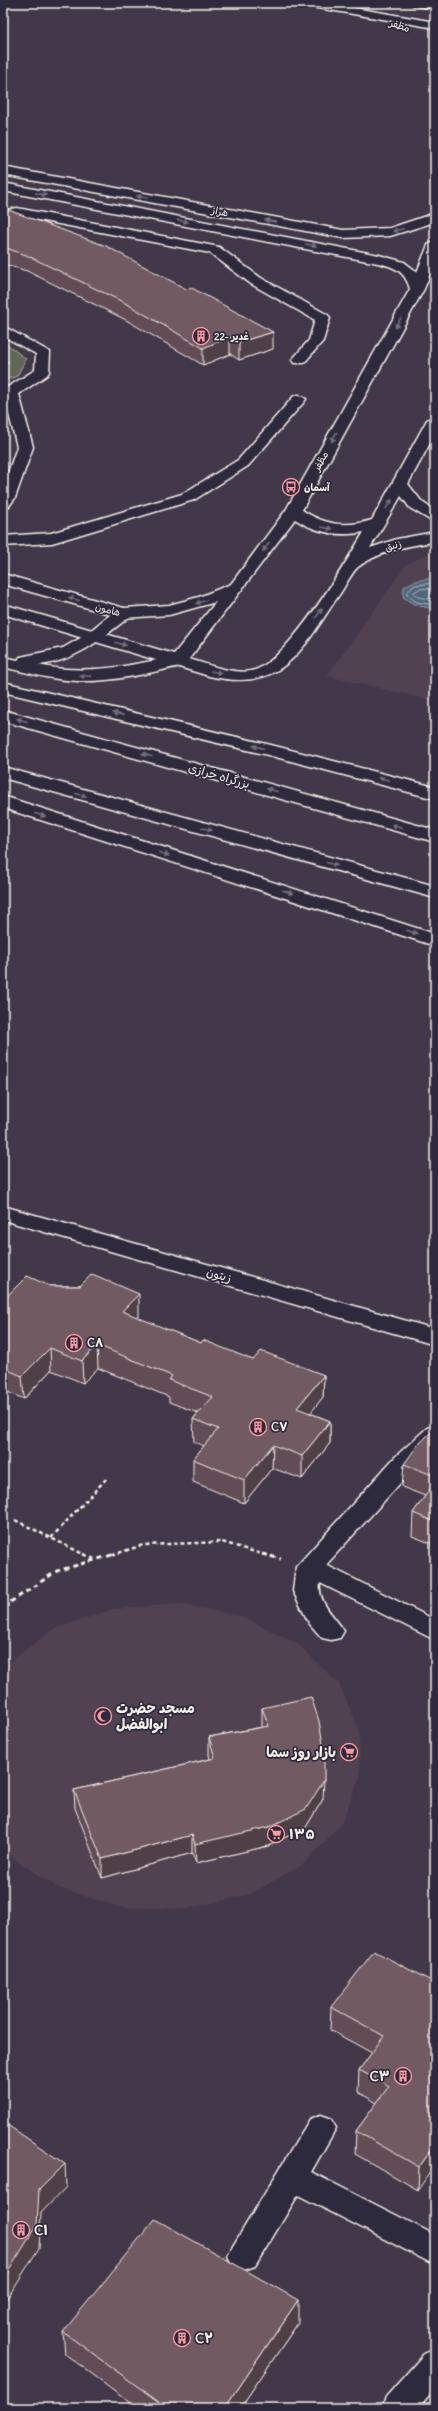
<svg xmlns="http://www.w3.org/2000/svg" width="438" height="2411" font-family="Delius,'Playpen Sans Arabic',sans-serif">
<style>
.built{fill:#514251}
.green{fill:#626658;stroke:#abaca0}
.water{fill:#51667c;stroke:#929ea7}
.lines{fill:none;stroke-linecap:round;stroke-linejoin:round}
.shore{stroke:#b3b9bd;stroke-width:1}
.minor-casing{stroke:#f4f1e8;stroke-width:3}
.highway-casing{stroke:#f4f1e8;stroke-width:3}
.path-far2{stroke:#f4f1e8;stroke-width:1.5;stroke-dasharray:2.5 2;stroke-linecap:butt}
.path-far1{stroke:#f4f1e8;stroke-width:2.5;stroke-dasharray:4 3;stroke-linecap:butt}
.path{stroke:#f4f1e8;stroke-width:3;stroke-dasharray:5 4;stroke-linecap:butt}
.minor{fill:#2f2a3d;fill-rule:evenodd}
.highway{fill:#2f2a3d;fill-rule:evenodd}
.wall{fill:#624d56;stroke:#f4f1e8}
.shaded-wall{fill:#503f46;stroke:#f4f1e8}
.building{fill:#725a64;stroke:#f4f1e8}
.oneway{fill:#747079}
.labels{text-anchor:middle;stroke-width:3.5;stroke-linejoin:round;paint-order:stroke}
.far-street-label{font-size:10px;fill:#f4f1e8;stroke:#2f2a3d}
.far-poi-label{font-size:10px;font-weight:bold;fill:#f4f1e8;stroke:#2f2a3d;text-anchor:start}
.street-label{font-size:12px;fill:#f4f1e8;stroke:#2f2a3d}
.poi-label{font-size:12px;font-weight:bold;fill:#f4f1e8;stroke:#2f2a3d;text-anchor:start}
.near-poi-label{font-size:14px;font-weight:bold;fill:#f4f1e8;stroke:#2f2a3d;text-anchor:start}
</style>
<rect width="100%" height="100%" fill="#433849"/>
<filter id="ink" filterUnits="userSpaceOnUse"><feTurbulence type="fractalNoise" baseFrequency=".025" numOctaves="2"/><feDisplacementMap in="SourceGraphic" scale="8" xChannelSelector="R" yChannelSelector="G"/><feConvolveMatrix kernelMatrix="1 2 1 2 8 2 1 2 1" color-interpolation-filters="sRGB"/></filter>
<g filter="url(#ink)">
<g class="built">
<path d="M435,550v151l-108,-25 79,-111z"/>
<path d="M180,1604l63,13 55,27 41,40 20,45 1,48 -19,47 -37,40 -54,30 -64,15 -66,-2 -61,-19 -50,-32 -6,-8v-181l51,-38 60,-20z"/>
</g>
<path class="green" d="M3,341l23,18 -9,17 -14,5z"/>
<path class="water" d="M435,579v30l-20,-4 -12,-8 1,-10c9,-7 19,-8 31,-8z"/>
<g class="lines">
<g class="shore">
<path d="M435,583l-20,2 -9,8 10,9 19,3"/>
<path d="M435,588l-16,1 -6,4 5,4 17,3"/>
</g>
<g class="minor-casing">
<g id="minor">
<path d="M300,3h26l109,19v6l-129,-22z"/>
<path d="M411,3h24v6l-22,-4z"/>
<path d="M3,167l340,63 47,-2 45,-15v9l-45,14 -47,2 -340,-63z"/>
<path d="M3,183l376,72 25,7 13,10 11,-27 7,-4v21l-11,27 -122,221c23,15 43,18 70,10l55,-100 8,-5v19l-27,50 14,18 13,9v12l-25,-15 -9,-12 -31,52 27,-9 38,-7v10c-26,3 -55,9 -77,25 -7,6 -13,20 -19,28 -37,54 -55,99 -130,81l-206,-62v-10l171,50 42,-52 -47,13 -46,3 -120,-34v-10l121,34 45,-3 30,-8 32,-13 55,-74 124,-221c-5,-18 -15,-22 -32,-26l-375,-72zM295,519c21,14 45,18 69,13 -19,32 -75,127 -109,138 -20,6 -47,-6 -66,-11z"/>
<path d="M17,208l202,39 42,31 67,37 2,3 -7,23 -19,22h-10l-2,-3 17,-20 6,-20 -64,-36 -41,-31 -193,-37 -14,1v-6z"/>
<path d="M3,326l47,26 -1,20 -2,3 -28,19 14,53 -18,51 -6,8 -6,2v-21l14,-40 -12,-49h-2v-8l32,-20 1,-16 -33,-18z"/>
<path d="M299,395l7,4 -2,3 -56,64 -54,34 -142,43 -49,3v-10l48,-3 131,-39 56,-34 56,-64z"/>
<path d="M3,1206l432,123v16l-432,-125z"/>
<path d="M435,1426v22l-22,21 -87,96 109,55v20l-115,-57c-3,20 15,33 24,48l-4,7 -9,2 -9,-2 -13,-15 -16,-32 3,-24 99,-110 32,-29z"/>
<path d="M321,2115l11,4 4,9 -25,44 124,63v30l-137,-70 -43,71 -11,4 -11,-4 -5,-10 5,-10 77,-127z"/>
<path d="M435,2349v39l-17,20h-36l4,-11 38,-43z"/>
</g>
</g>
<g class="highway-casing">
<g id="highway">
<path d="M123,608l6,1 2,4 -2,4c-28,22 -54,45 -91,48 49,11 92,0 140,-9l6,1 3,4 -3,4c-34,8 -71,17 -106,16 -25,-1 -50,-8 -75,-14v-10l15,3 2,-3 43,-9 21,-12 33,-27z"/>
<path d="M3,682l268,63 164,42v12l-167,-44 -265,-63z"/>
<path d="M3,710l432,120v12l-432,-121z"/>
<path d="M3,767l432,119v12l-432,-120z"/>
<path d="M3,796l432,138v12l-432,-138z"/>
</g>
</g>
<path class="path-far2" d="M3,360l6,2"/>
<g class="path-far1">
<path d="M15,1520l70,35"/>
<path d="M51,1538l55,-59"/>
<path d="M112,1555l31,-10 79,-3 43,13"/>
</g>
<g class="path">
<path d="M83,1554l11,5"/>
<path d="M262,1554l19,5"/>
<path d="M3,1607l54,-36 58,-17"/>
</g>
<use href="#minor" class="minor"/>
<use href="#highway" class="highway"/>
</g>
<g class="wall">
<path d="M3,208l270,141 -34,11 -9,-6 -27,11 -77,-45 -99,-49 -24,-7z"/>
<path d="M50,1286h30l59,30 -1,2 63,25 52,17 71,15 -1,22 -13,16 20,8v22l-28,36 -30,-11 -28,35 -51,-21v-23l11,-13 -10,-4 -1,-23 5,-6 -29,-11v-5l-71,-29 -15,15 -32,-13 -27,29 -21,-9v-90z"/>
<path d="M435,1430v115l-23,-9 1,-23 12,-17 -23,-9 2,-23z"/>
<path d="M262,1708l61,91 -17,28 -38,19 -72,17 -4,-10 -90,25 -27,-70 -1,-18 136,-31 -1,-4v-18l53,-10z"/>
<path d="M435,1983l-17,207 -63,-36 1,-23 21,-28 -19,-11 1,-22 13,-17 -42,-23 1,-23z"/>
<path d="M298,2323l-58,85h-102l-73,-54 -2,-22z"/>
</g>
<g class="shaded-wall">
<path d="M273,332v17l-34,11v-18z"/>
<path d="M230,337v17l-27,11v-17z"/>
<path d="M139,1294v22l-17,18v-23z"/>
<path d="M97,1345l1,23 -15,15 -1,-22z"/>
<path d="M50,1348l1,22 -27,29 -2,-23z"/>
<path d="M324,1375l-1,22 -26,33v-22z"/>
<path d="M330,1421v22l-28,36v-23z"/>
<path d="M273,1445l-1,23 -28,35v-23z"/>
<path d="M324,1780l-1,19 -17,28 -38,19 -72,17 -1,-19z"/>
<path d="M192,1835v18l-90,25v-19z"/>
<path d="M435,2145v20l-17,25 1,-23z"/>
<path d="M65,2164l1,23 -25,26 -2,35 -36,57v-25l36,-90z"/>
<path d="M298,2300v23l-58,85h-15z"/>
</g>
<g class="building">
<path d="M3,208l103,38 82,44 2,-3 83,45 -34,10 -9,-5 -27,11 -78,-45 -99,-48 -23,-8z"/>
<path d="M92,1274l47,20 -17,17 79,32 2,-3 50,20 8,-9 63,24 -27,33 33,13 -28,35 -29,-11 -29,35 -51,-21 25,-30 -25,-10 20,-22 -44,-17 3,-4 -75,-31 -15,16 -32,-13 -28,28 -19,-8v-68l24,-24 23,10h30z"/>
<path d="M434,1429l1,1v46l-31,-12 13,-18z"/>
<path d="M435,1482v40l-22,-9z"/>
<path d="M311,1697l8,24 5,29v30l-18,29 -37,18 -74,17 -3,-9 -90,24 -28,-69 141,-32 -6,-21 60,-11 -7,-18z"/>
<path d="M374,1951l61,32v162l-16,22 -63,-36 33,-45 -30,-16 25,-34 -53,-29z"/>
<path d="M3,2123l3,1 59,40 -26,26 -2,35 -34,55z"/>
<path d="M155,2219l143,81 -73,108h-58l-104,-76z"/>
</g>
<defs><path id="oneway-solid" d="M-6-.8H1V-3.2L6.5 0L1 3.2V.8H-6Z"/></defs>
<g class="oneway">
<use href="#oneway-solid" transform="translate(41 194) rotate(11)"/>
<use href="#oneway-solid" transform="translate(142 197) rotate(-169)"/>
<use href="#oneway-solid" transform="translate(183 221) rotate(11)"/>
<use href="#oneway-solid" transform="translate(270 221) rotate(-169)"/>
<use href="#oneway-solid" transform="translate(398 230) rotate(166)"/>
<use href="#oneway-solid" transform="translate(311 245) rotate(11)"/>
<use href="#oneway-solid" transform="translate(398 323) rotate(119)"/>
<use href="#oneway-solid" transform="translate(334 437) rotate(119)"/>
<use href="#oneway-solid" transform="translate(389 504) rotate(-58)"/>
<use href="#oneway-solid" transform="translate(327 528) rotate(10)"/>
<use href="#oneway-solid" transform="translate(266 547) rotate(126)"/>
<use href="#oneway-solid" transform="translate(74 599) rotate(-164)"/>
<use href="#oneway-solid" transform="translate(201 602) rotate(164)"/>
<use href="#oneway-solid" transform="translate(319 613) rotate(-55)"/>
<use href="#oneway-solid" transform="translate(121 644) rotate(16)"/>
<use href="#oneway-solid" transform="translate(216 672) rotate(12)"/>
<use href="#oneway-solid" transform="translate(85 676) rotate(-179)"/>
<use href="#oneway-solid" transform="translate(118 714) rotate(-167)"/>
<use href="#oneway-solid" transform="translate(22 720) rotate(-164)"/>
<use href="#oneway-solid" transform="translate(258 747) rotate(-167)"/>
<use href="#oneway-solid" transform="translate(147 755) rotate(-164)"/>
<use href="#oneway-solid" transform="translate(384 779) rotate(-165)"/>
<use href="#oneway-solid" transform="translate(272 790) rotate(-164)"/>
<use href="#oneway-solid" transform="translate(81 795) rotate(15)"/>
<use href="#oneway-solid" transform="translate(40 815) rotate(17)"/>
<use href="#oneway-solid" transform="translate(397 826) rotate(-164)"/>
<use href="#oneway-solid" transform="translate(207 829) rotate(15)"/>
<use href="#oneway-solid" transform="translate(164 854) rotate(17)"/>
<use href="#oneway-solid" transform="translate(332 864) rotate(15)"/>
<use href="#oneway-solid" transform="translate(288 892) rotate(17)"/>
<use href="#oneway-solid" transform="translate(412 932) rotate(19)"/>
</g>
</g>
<defs>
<g id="building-ring" transform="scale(0.9)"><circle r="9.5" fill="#2f2a3d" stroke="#ff9aa2" stroke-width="1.5"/><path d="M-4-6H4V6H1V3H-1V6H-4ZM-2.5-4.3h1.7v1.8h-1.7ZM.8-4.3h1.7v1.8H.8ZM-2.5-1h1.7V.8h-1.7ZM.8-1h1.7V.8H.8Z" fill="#ff9aa2"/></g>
<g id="bus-ring" transform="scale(0.9)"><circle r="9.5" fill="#2f2a3d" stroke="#ff9aa2" stroke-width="1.5"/><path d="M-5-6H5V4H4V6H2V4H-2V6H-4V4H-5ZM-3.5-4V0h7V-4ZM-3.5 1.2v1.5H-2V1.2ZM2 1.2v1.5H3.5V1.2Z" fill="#ff9aa2"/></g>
<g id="mosque-ring" transform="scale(0.9)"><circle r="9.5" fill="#2f2a3d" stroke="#ff9aa2" stroke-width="1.5"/><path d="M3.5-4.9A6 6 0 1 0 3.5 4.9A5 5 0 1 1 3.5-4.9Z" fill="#ff9aa2"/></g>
<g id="supermarket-ring" transform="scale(0.9)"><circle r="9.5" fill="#2f2a3d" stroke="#ff9aa2" stroke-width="1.5"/><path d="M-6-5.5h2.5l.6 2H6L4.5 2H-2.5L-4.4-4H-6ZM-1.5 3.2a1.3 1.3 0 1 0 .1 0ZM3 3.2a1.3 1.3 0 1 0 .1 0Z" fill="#ff9aa2"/></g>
</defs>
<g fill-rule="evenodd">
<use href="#building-ring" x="201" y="336"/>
<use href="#bus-ring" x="291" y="487"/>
<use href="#building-ring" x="74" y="1343"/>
<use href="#building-ring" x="258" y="1427"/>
<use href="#mosque-ring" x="103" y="1716"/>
<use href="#supermarket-ring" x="349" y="1752"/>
<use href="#supermarket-ring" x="276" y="1834"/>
<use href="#building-ring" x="403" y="2076"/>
<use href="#building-ring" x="21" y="2230"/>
<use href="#building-ring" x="182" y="2338"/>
</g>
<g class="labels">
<g class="far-street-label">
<text transform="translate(400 25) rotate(19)" y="4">مظفر</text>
<text transform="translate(220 211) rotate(11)" y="4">هراز</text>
<text transform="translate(320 461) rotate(-61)" y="4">مظفر</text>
<text transform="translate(393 545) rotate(-17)" y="4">زنبق</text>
<text transform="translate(108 609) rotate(15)" y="4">هامون</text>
</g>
<g class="far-poi-label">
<text x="214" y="340">22- غدیر</text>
<text x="304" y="491">آسمان</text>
</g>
<g class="street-label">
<text transform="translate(219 776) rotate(16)" y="4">بزرگراه خرازی</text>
<text transform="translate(219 1275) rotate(16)" y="4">زیتون</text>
</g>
<g class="poi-label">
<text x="87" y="1347">C۸</text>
<text x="271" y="1431">C۷</text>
</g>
<g class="near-poi-label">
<text x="116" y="1713">مسجد حضرت<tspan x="116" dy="16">ابوالفضل</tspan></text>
<text x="336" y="1757" text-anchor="end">بازار روز سما</text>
<text x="289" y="1839">۱۳۵</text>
<text x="390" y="2081" text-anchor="end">C۳</text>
<text x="34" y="2235">C۱</text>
<text x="195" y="2343">C۲</text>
</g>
</g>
<rect width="438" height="2411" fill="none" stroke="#2f2a3d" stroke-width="16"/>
<rect x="8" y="8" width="422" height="2395" fill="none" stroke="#f4f1e8" stroke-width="1.5" filter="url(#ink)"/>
</svg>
